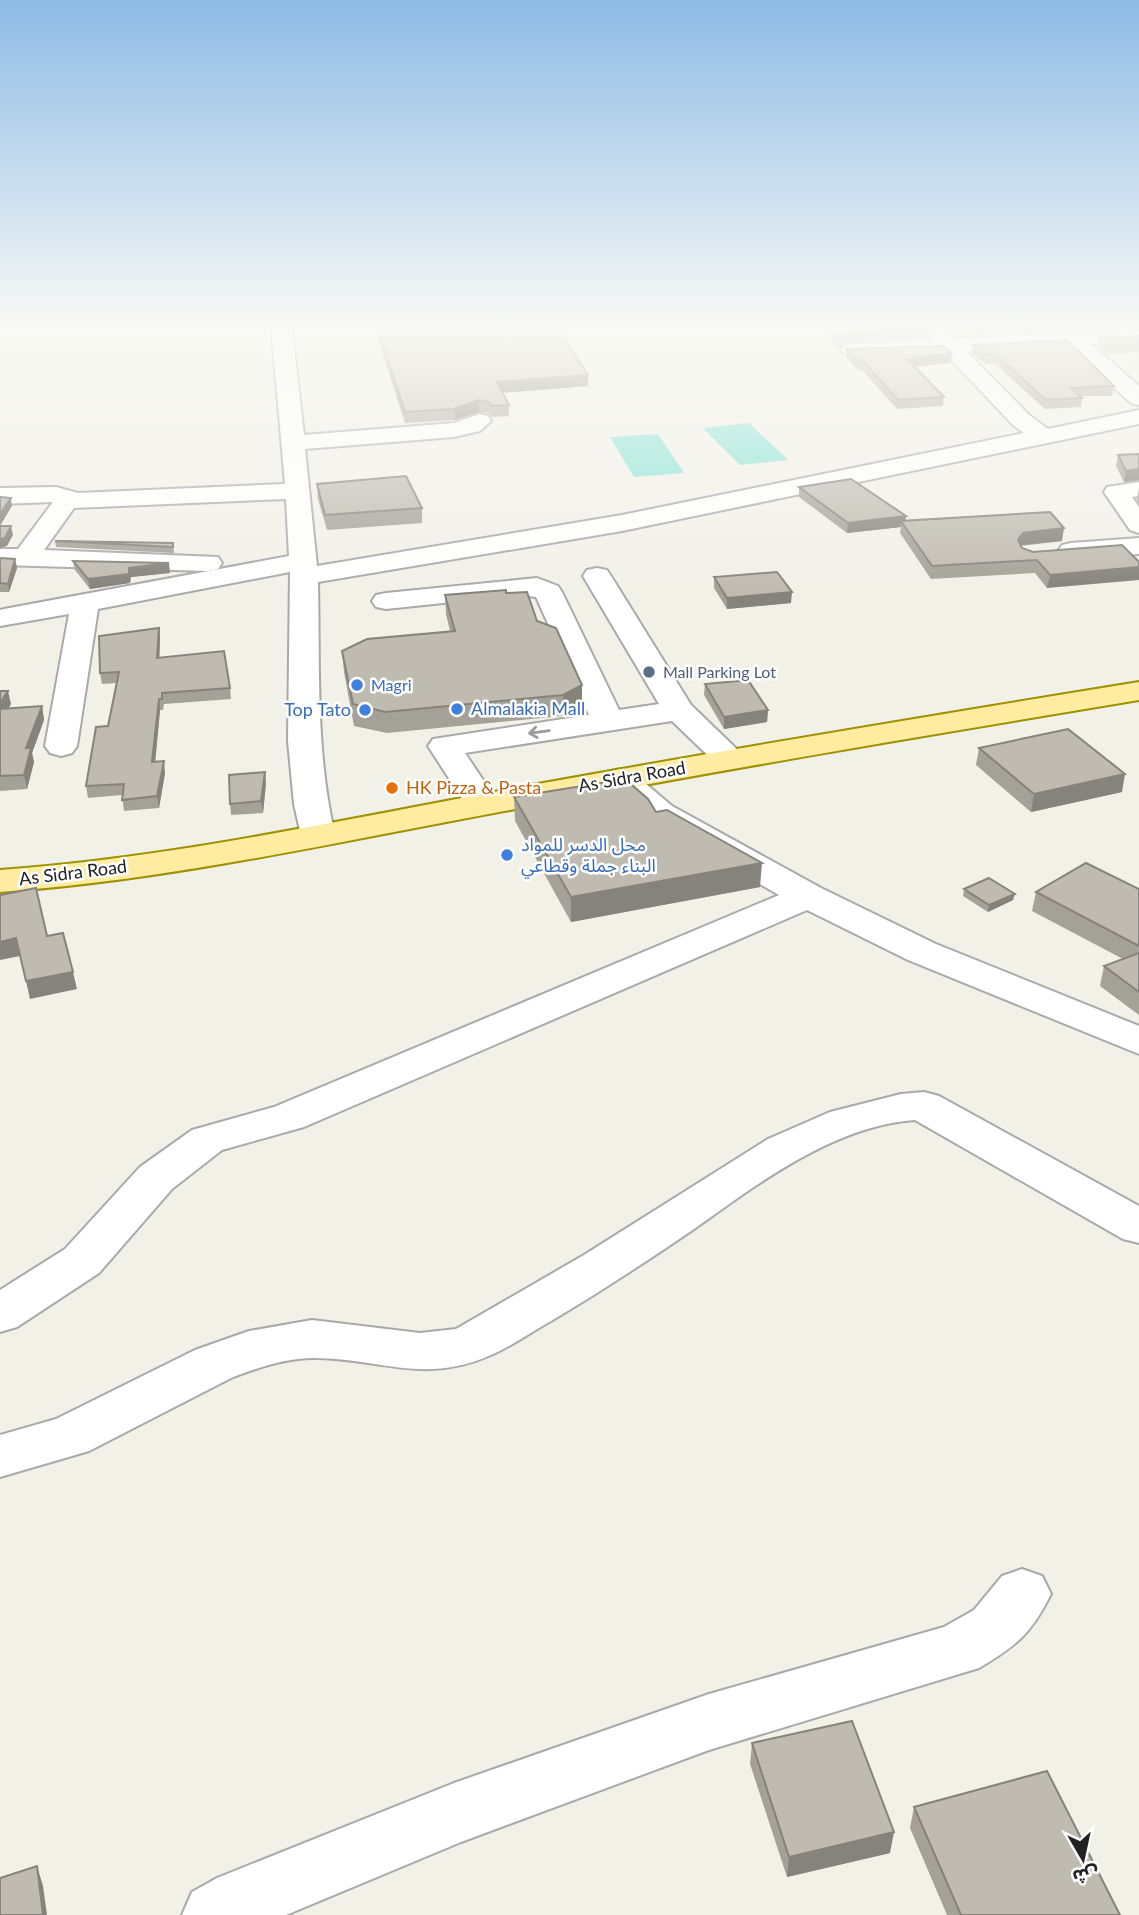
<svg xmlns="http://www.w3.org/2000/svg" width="1139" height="1915" font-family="Lato,'Noto Sans Arabic',sans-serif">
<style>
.pitch{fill:#85e2d4}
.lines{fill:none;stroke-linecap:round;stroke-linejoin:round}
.minor-casing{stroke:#a9a9a9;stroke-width:4}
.major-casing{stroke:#9f9000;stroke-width:4}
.minor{fill:#fff;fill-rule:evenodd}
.major{fill:#feeca1;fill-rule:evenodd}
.wall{fill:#a4a198}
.shaded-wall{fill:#86837c}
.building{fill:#bfbbb1;stroke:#86837c;stroke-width:2}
.oneway{stroke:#9c9c9c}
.service-dot{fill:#5c6f8a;stroke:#fff;stroke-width:2.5}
.shop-dot{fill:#3f7fe0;stroke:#fff;stroke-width:2.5}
.food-dot{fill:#e8710a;stroke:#fff;stroke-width:2.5}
.labels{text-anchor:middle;stroke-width:5;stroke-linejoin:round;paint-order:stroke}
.far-service-label{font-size:16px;fill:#4e5e75;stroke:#fff;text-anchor:start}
.far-shop-label{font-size:16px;fill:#366cbe;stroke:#fff;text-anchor:start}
.shop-label{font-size:18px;fill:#366cbe;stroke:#fff;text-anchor:start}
.street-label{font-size:18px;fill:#222;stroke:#fff}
.food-label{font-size:18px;fill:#c56008;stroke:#fff;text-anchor:start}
</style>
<rect width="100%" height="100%" fill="#f2f1e8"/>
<g class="pitch">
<path d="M749,423l39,37 -48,5 -37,-37z"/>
<path d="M658,434l26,39 -50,4 -24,-40z"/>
</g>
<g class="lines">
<g class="minor-casing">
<g id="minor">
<path d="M223,324h21l-3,4h-15z"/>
<path d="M271,324h20l13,111 150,-12 26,-9 8,2 3,5 -11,10 -26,6 -149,12 12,117 305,-51 402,-82 -11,-8 -69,-73 -93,4 -7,-2 -3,-4 3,-4 7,-2 82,-4 -5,-7 3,-4c12,-3 16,1 24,10l184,-9v12l-48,2 48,42v19l-8,-2 -64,-57 -101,5 63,64 19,14 91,-19v14l-517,107 -304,51c2,85 -3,169 17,253l-5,7 -12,3 -12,-3 -5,-7 -7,-31 -6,-63 2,-169 -192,37 -21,137 -5,7 -11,3 -11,-3 -5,-7 24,-132 -69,12v-16l4,-1 285,-53 -3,-57 -212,9 -30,42 174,7 4,6 -4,6 -10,2 -208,-6v-16h18l35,-47 -53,2v-16l56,-1 22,6 207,-9z"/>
<path d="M1139,482v14l-7,1 7,10v26l-9,-3 -26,-38 3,-5z"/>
<path d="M1139,538v16l-68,5 -9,-2 -4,-6 4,-6 9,-2z"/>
<path d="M597,568l10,2 4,6 80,129 56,54 -4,7 -12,3 -12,-3 -47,-45 -207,32 34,51 -5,7 -12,3 -12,-3 -42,-65 5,-7 156,-24 -53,-118 -16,-2 -134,14 -10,-2 -4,-6 4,-6 10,-2 151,-15 21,8 4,6 57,118 40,-6 -76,-128 4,-6z"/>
<path d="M620,769l12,3 40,34 149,82 115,56 203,82v28l-231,-94 -101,-50 -503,217 -82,23 -50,39 -73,84 -82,54 -17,5v-42l65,-41 75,-82 52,-37 82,-23 505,-212 -131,-75 -45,-41 5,-7z"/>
<path d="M924,1092l15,4 200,110v37l-16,-4 -208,-119c-82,6 -156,63 -221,109 -47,32 -94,63 -143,92 -20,11 -39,25 -60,34 -67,30 -112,3 -178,3 -27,0 -57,10 -82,20l-142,73 -89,26v-42l56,-16 139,-69 54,-19 63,-11 108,13 36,-4 128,-74 184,-116 62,-27 71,-18z"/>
<path d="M1022,1569l20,7 9,18c-20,40 -35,52 -72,74l-270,82 -248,92 -175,73h-104l10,-23 25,-14 237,-95 255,-89 235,-67 30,-17 28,-34z"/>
</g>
</g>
<g class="major-casing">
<path id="major" d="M1139,682v18c-210,35 -420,70 -629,110 -168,31 -340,70 -510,82v-22c171,-12 341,-50 510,-81 209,-38 419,-73 629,-107z"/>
</g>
<use href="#minor" class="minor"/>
<use href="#major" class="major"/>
</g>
<g class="wall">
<path d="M373,324h182l33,62 -85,7 6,12v11l-17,1 -3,-4 -10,-1 -24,8 -50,3z"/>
<path d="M818,324h315v4l-177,8 -10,-9 -11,-1 -6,3 -1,9 -77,3 -8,2 -4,6z"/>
<path d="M1139,336v16l-33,2 -8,-8 1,-8z"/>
<path d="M973,345l141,41 -2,10h-31l1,2 -1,9 -36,2 -50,-45h-10l-13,-11z"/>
<path d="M847,349l103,14 -36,4 30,30 -1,9 -46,3 -35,-39h-4l-12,-13z"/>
<path d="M1139,454v26l-15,2 -8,-16 2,-11z"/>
<path d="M317,484l105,24v15l-95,7 -9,-31z"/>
<path d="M799,487l106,33 157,21 -41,5 1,2 11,4 89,-7 -75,43 -12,-15 -104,6 -31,-46 1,-6 -54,6 -48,-36z"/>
<path d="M1139,488v18l-2,-7z"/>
<path d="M55,541l118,2 1,10 -118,-6z"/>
<path d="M0,558l15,1 2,9 -8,24h-9z"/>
<path d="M73,561l97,12 -39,4 -1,6 -40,6 -15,-19z"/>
<path d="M714,577l77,26 -64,6 -13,-21z"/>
<path d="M506,593l31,28 45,85 -19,10 -176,17 -33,-7 -10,-54 -2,-21 108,-20 -4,-17 -1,-19z"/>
<path d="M159,628l1,10 -1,20 71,30 1,11 -67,5 -1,6h-3l-5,52 10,11 -6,35 -35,3 -2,-16 -34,3 -2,-12 22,-60 8,-43 -14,1 -2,-11z"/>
<path d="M705,684l63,26 -1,12 -43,7 -20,-34z"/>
<path d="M0,691l11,13 -3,5 34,-3 2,14 -12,33 2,9 -7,27 -27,2z"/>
<path d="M979,748l143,44 -91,20 -55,-47z"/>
<path d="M266,783l-3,30 -32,2 -1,-11z"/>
<path d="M514,797l142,15 104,75 -189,35 -56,-101z"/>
<path d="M964,889l49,11 -25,12 -25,-16z"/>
<path d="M1139,889v126l-39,-29 4,-20 19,-7 -91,-48 4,-19z"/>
<path d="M752,1743l138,110 -103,24 -37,-113z"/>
<path d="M914,1807l206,108h-173l-37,-87z"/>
</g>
<g class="shaded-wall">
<path d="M927,324h8v2l-6,3z"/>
<path d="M852,333l-1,8 -8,2 -4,6 1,-9 4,-5z"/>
<path d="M952,354l-2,9 -44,4 1,-8z"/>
<path d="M588,375v11l-90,7 -1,-11z"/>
<path d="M479,400v12l-24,8 -1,-11z"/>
<path d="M1139,469v11l-15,2 2,-11z"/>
<path d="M11,498l1,8 -12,20v-12z"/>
<path d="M906,516l-1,9 -4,-4v6l-54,6 1,-10z"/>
<path d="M11,526l2,9 -6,11 -7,2v-9z"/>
<path d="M1064,528l-2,13 -41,4 -5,8 2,-13 5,-7z"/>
<path d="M15,559l2,9 -8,24 -1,-8z"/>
<path d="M169,563l1,10 -39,4 -1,6 -40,6 -2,-10 41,-11z"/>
<path d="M1139,567v13l-92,8 3,-13z"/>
<path d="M792,592l-1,11 -64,6v-11z"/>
<path d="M159,628l1,10 -1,31 -2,-11z"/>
<path d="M582,685v21l-19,10v-21z"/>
<path d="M8,691l3,13 -11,16v-17z"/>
<path d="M159,699l1,11 -6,64 -2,-12z"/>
<path d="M42,706l2,14 -12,33 2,9 -7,27 -3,-14 2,-27z"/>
<path d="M768,710l-1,12 -43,7v-12z"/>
<path d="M164,761l1,12 -6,35 -2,-12z"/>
<path d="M265,772l1,11 -3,30 -2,-12z"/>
<path d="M1125,774l-3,18 -91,20 3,-18z"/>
<path d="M762,863l-2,24 -189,35v-25z"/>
<path d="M1015,894l-2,6 -25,12 1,-7z"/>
<path d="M16,938l4,18 -20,4v-18z"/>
<path d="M73,972l4,17 -47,10 -4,-18z"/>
<path d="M894,1832l-4,21 -103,24 2,-20z"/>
<path d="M37,1866l6,20 4,29h-4z"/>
</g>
<g class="building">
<path d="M376,324h179l33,51 -91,7 12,23 -17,1 -4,-4 -9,-2 -25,9 -49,3z"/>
<path d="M825,324h102l2,5 -77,4 -8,2 -4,5z"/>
<path d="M952,324h95l-90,4z"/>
<path d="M1139,336v8l-31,1 -9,-7z"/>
<path d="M1067,340l47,46 -43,2 11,10 -36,2 -50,-45h-9l-14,-10z"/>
<path d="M944,346l8,8 -45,5 37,38 -46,3 -35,-39h-5l-11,-12z"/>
<path d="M1139,454v15l-13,2 -8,-16z"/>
<path d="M406,476l16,32 -97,7 -8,-31z"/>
<path d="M851,479l55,37 -58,7 -49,-36z"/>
<path d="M0,497l11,1 -11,16z"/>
<path d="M1050,512l14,16 -41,5 -5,7 4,8 11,4 89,-7 17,17v5l-89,8 -13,-15 -105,6 -31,-45z"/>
<path d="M0,526h11l-6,12 -5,1z"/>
<path d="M55,541l118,2v4z"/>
<path d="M0,558l15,1 -7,25 -8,-1z"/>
<path d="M73,561l96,2 -40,5v6l-41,5z"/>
<path d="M777,572l15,20 -65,6 -13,-21z"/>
<path d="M506,590v3l21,-1 10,29 19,7 26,57 -19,10 -178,17 -32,-8 -11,-53 25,-12 88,-8 -10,-36z"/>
<path d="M159,628l-2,30 67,-7 6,37 -68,5v6h-3l-7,63 12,-1 -7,35 -35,4 2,-16 -38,2 10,-59 12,-1 11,-54 -19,1 -1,-37z"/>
<path d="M748,680l20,30 -44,7 -19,-33z"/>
<path d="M0,691h8l-8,12z"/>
<path d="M42,706l-16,42h5l-7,27 -24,1v-67z"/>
<path d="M1068,729l57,45 -91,20 -55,-46z"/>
<path d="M265,772l-4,29 -31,3 -1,-29z"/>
<path d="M625,779l23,20 8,13 11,-2 95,53 -191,34 -57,-100z"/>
<path d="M1086,863l53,26v57l-103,-54z"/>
<path d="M989,878l26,16 -26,11 -25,-16z"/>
<path d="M36,888l11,48 16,-3 10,39 -47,9 -10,-43 -16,4v-47z"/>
<path d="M1139,953v39l-35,-26z"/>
<path d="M852,1721l42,111 -105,25 -37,-114z"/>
<path d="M1047,1771l73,144h-159l-47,-108z"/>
<path d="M37,1866l6,49h-43v-37z"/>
</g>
<defs><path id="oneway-shaft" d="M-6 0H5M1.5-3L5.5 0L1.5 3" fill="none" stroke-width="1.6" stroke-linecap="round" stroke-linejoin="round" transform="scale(1.75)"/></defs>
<use class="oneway" href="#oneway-shaft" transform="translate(539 732) rotate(172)"/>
<linearGradient id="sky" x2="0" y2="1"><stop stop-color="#8ebbe5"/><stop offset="0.55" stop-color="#f9f9f5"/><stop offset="1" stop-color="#f9f9f5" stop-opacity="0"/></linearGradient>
<rect width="1139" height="592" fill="url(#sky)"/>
<circle class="service-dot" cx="649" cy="672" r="7"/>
<g class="shop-dot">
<circle cx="357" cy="685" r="7"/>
<circle cx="457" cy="709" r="7"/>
<circle cx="365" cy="710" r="7"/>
<circle cx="507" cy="855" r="7"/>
</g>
<circle class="food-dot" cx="392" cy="788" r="7"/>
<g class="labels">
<g class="far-service-label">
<text x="663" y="678">Mall Parking Lot</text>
</g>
<g class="far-shop-label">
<text x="371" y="691">Magri</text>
</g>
<g class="shop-label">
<text x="471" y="715">Almalakia Mall</text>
<text x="351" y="716" text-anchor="end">Top Tato</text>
<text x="521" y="851">محل الدسر للمواد<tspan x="521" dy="21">البناء جملة وقطاعي</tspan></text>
</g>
<g class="street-label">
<text transform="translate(632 777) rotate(-10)" y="6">As Sidra Road</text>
<text transform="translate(73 873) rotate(-7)" y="6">As Sidra Road</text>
</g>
<g class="food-label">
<text x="406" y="794">HK Pizza &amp; Pasta</text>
</g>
</g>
<g transform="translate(1083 1859) rotate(171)" stroke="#ffffff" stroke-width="5" paint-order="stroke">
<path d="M0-5L12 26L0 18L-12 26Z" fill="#222222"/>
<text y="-10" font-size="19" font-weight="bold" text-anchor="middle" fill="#222222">ش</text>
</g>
</svg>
